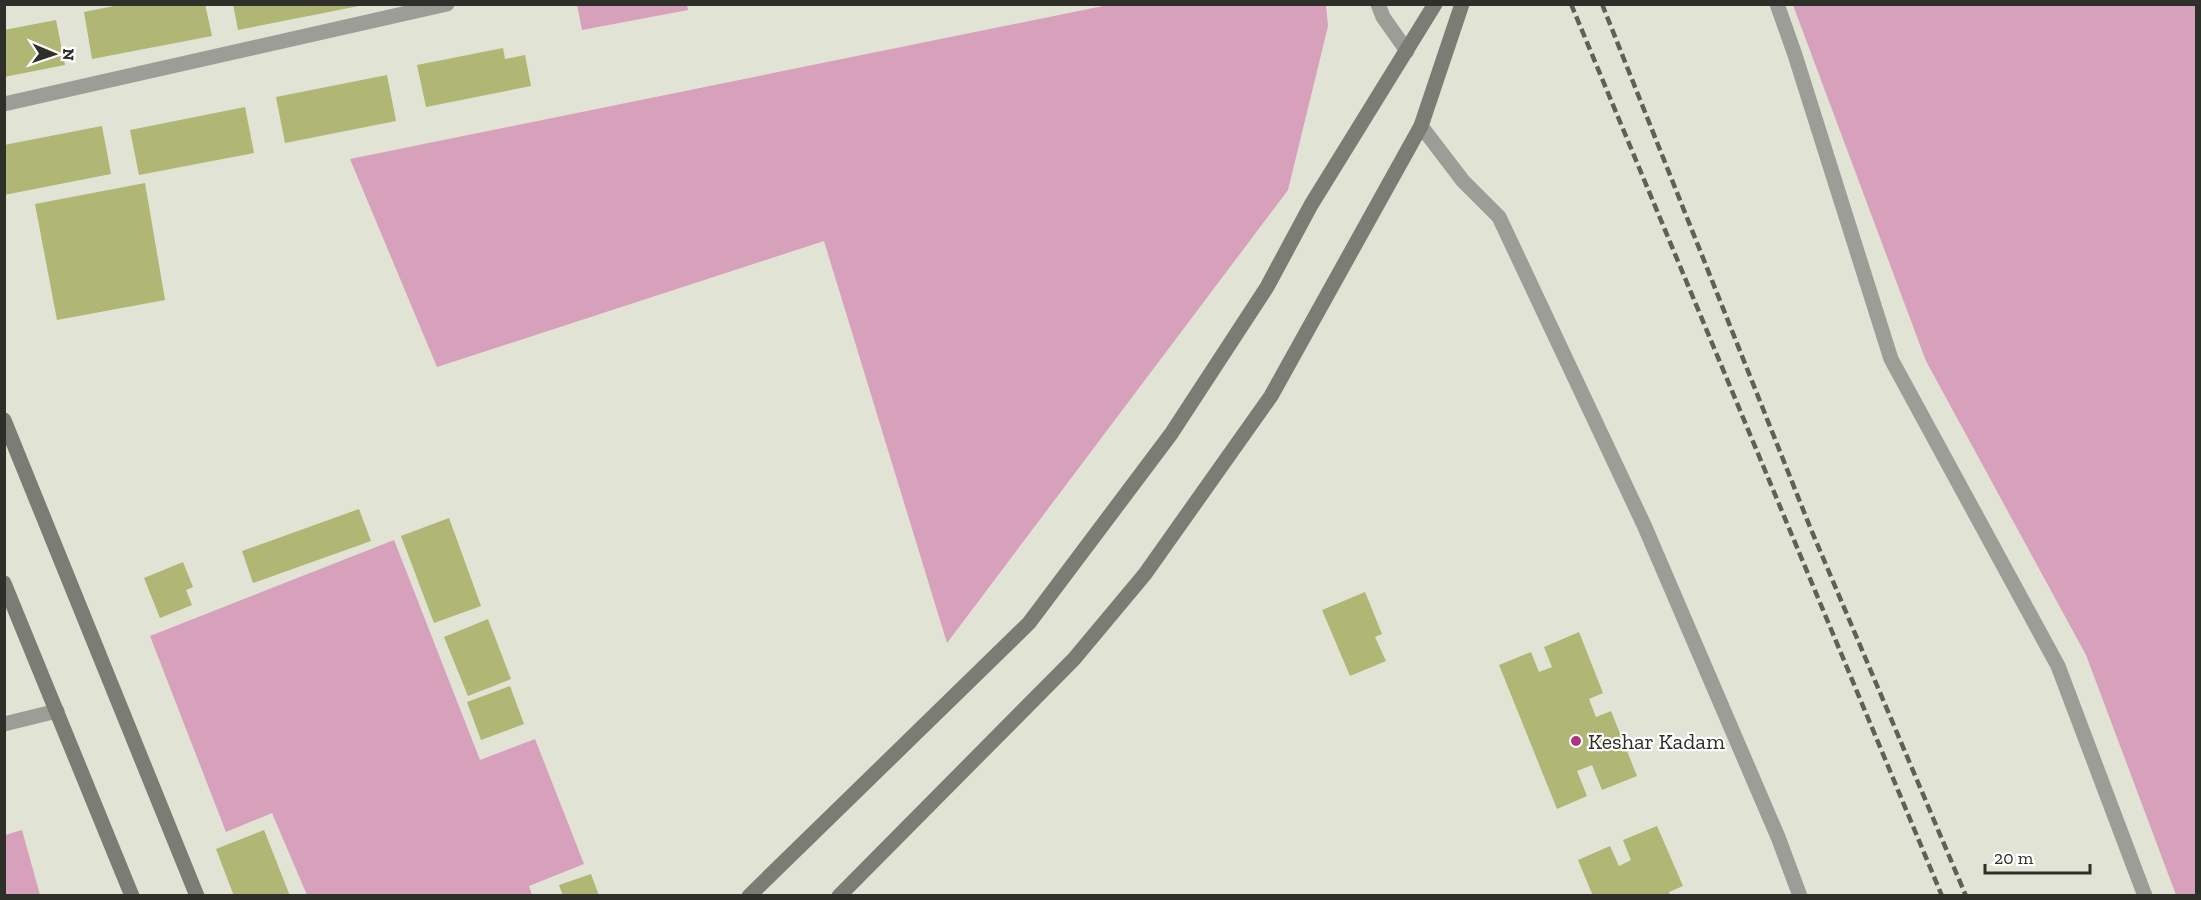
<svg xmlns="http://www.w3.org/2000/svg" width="2201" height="900" font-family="'Zilla Slab',serif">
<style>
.green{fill:#d7a0bb}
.building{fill:#b0b673}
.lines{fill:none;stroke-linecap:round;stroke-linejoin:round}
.street{stroke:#9c9d97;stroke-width:15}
.secondary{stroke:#7b7c74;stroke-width:15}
.rail{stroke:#606059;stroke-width:4.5;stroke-dasharray:9 4.5;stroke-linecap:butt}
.poi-dot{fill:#b2327f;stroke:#fff;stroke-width:2}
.labels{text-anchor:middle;stroke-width:4.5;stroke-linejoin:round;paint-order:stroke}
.poi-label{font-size:22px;fill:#2f2f2a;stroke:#fff;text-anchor:start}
</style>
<rect width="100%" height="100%" fill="#e1e3d5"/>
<g class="green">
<path d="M577,5h110l1,5 -106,20z"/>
<path d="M1108,5h218l2,21 -40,164 -341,453 -123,-402 -387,126 -87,-208z"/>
<path d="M1793,5h403v890h-20l-90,-240 -160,-294z"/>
<path d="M394,540l86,220 55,-21 49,125 -55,22 3,9h-225l-35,-82 -46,19 -76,-196z"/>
<path d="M22,830l18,65h-35v-60z"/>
</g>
<g class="building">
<path d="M124,4h81l7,32 -120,23 -8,-47z"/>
<path d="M233,4h126v2l-121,24z"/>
<path d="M56,20l9,45 -61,12v-47z"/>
<path d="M503,48l2,11 20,-4 6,31 -105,21 -9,-42z"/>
<path d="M387,75l9,46 -111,22 -9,-46z"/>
<path d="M245,107l9,46 -115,22 -9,-45z"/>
<path d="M102,126l9,48 -107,21v-50z"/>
<path d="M145,183l20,117 -108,20 -22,-116z"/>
<path d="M359,509l12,32 -118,42 -11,-32z"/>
<path d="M449,518l32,88 -47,17 -33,-87z"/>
<path d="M183,562l10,25 -7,3 6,15 -32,13 -16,-40z"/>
<path d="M1365,592l17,42 -7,3 11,24 -36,15 -28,-66z"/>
<path d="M488,619l23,60 -43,17 -24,-59z"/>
<path d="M1579,632l24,61 -14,6 7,18 15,-6 26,65 -35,14 -10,-25 -15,6 10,25 -30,13 -58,-144 32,-13 8,20 13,-5 -8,-20z"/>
<path d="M510,686l14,38 -43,16 -14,-38z"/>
<path d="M1657,826l26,60 -14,6 1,4h-77l-15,-36 32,-14 9,20 12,-6 -8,-20z"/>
<path d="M264,830l26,66h-56l-18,-47z"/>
<path d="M591,874l8,22h-36l-4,-11z"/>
</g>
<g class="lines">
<g class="street">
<path d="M1378,4l5,13 24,34"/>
<path d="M1777,4l18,51 96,304 167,307 87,230"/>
<path d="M4,104l443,-100"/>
<path d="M1421,126l42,55 36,36 145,308 134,312 22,59"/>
<path d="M4,724l53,-13"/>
</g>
<g class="secondary">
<path d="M4,420l193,476"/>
<path d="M4,583l128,313"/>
<path d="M749,896l280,-273 142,-189 96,-147 44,-82 124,-201"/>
<path d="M839,896l235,-237 71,-85 126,-178 150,-270 41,-122"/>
</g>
<g class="rail">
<path d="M1571,4l371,892"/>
<path d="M1602,4l208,523 156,369"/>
</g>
</g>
<circle class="poi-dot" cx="1576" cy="741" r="6"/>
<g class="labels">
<g class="poi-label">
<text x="1588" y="749">Keshar Kadam</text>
</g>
</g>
<rect width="2201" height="900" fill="none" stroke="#2f2f2a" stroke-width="12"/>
<g transform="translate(54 54) rotate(92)" stroke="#ffffff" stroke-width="4.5" paint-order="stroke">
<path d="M0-4.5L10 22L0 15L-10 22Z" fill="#2f2f2a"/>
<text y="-9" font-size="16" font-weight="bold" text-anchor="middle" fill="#2f2f2a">N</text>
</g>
<path d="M1985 864v9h105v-9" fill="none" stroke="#2f2f2a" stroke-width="3"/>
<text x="1994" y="864" font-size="18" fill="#2f2f2a" stroke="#ffffff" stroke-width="4.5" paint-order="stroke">20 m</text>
</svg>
